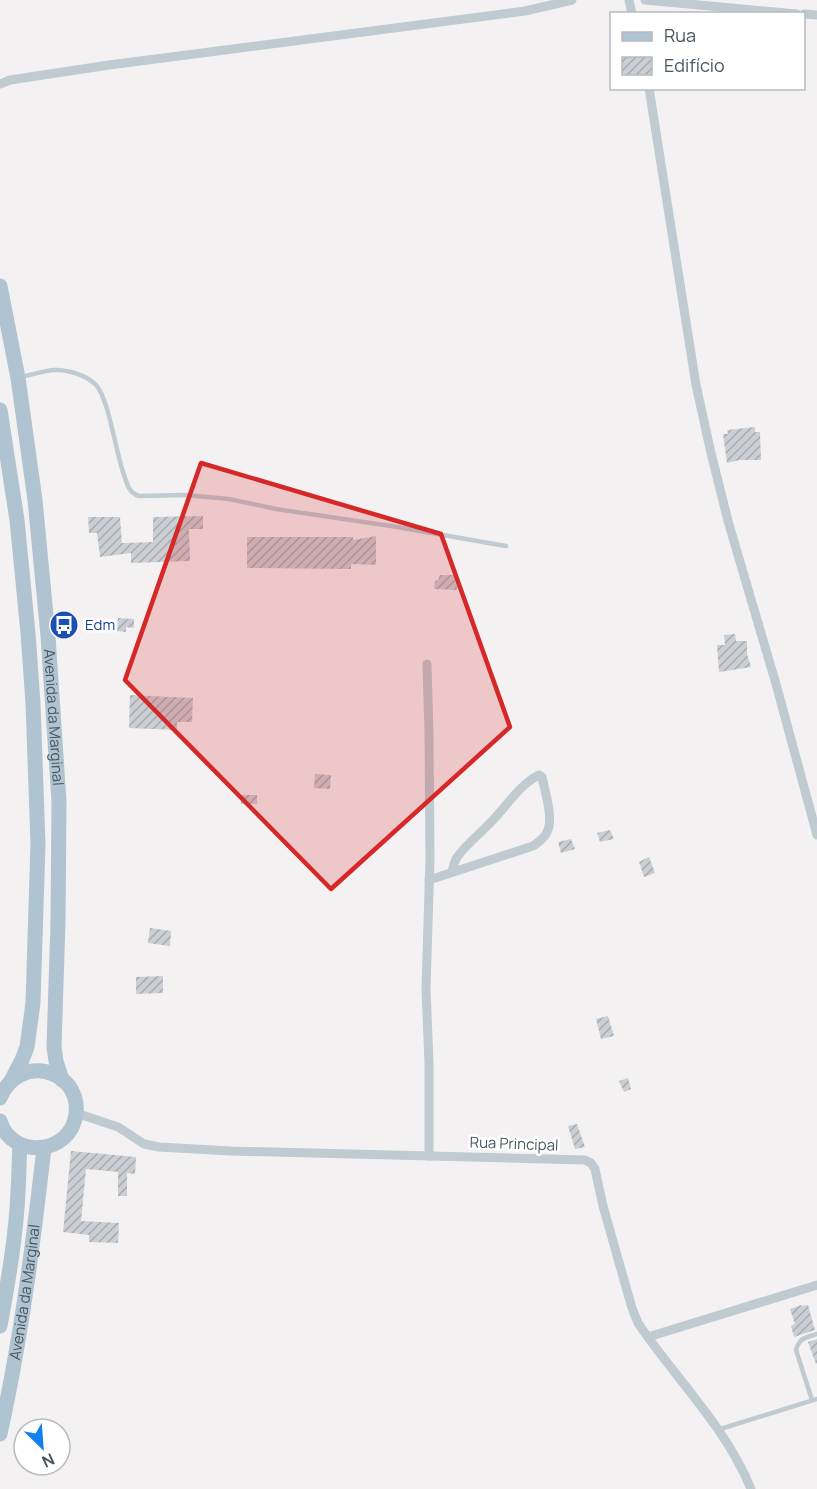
<svg xmlns="http://www.w3.org/2000/svg" width="817" height="1489" font-family="Manrope,sans-serif">
<style>
.building{fill:url(#building-hatch)}
.lines{fill:none;stroke-linecap:round;stroke-linejoin:round}
.lane{stroke:#bfcad1;stroke-width:4.5}
.street{stroke:#bfcad1;stroke-width:9}
.primary{stroke:#b0c3d1;stroke-width:15}
.marked{fill:#d62828;fill-opacity:0.2;stroke:#d62828;stroke-width:4.5;stroke-linejoin:round}
.labels{text-anchor:middle;stroke-width:5;stroke-linejoin:round;paint-order:stroke}
.transit-label{font-size:15px;fill:#164399;stroke:#fff;text-anchor:start}
.street-label{font-size:15px;fill:#485660;stroke:#fff}
</style>
<defs>
<pattern id="building-hatch" width="6" height="6" patternUnits="userSpaceOnUse" patternTransform="scale(1.5)"><rect width="6" height="6" fill="#cbcfd4"/><path d="M-1 1l2-2M0 6l6-6M5 7l2-2" fill="none" stroke="#a7abaf"/></pattern>
</defs>
<rect width="100%" height="100%" fill="#f4f1f2"/>
<g class="building">
<path d="M755,427v5h5l1,28h-21l-13,3 -4,-29h5l-1,-4z"/>
<path d="M203,516v13h-14l1,32 -59,2v-10l-31,4 -3,-24h-8l-1,-16h32l2,26 31,-1v-25z"/>
<path d="M376,536v29l-25,-1v5l-104,-1v-31h106v3z"/>
<path d="M440,575h18l-1,15 -23,-1 1,-8 3,-1z"/>
<path d="M118,618l16,1v9l-8,-1v5l-9,-1z"/>
<path d="M735,634l1,7h11v13l4,13 -32,5 -2,-27h8l-1,-10z"/>
<path d="M130,695l63,3 -1,24h-15v8l-48,-2z"/>
<path d="M315,774l16,1 -1,14 -16,-1z"/>
<rect x="241" y="795" width="16" height="9"/>
<path d="M610,830l4,9 -14,3 -3,-9z"/>
<path d="M571,839l4,10 -14,4 -3,-11z"/>
<path d="M649,857l6,16 -11,4 -5,-15z"/>
<path d="M150,928l21,3 -1,15 -22,-3z"/>
<path d="M163,976v17l-27,1v-17z"/>
<path d="M608,1016l6,20 -13,3 -5,-20z"/>
<path d="M628,1078l3,11 -7,3 -5,-11z"/>
<path d="M577,1124l8,23 -10,2 -7,-23z"/>
<path d="M71,1151l65,6 -1,17 -8,-1v23h-9v-24l-32,-3 -5,52 38,2 -1,20 -29,-1v-7l-26,-3z"/>
<path d="M801,1305l1,1 6,-1 7,25 -21,7 -3,-11 4,-2 -5,-15z"/>
<path d="M817,1339v24l-1,1 -8,-22z"/>
</g>
<g class="lines">
<g class="lane">
<path d="M21,377c10,-2 22,-6 32,-7 14,-1 33,5 43,15 13,14 20,69 28,90 3,9 5,18 15,21l46,-1 44,4 47,10 115,17 115,20"/>
<path d="M812,1400l-16,-50c4,-13 9,-12 21,-16"/>
<path d="M717,1430l100,-31"/>
</g>
<g class="street">
<path d="M629,0l3,14"/>
<path d="M645,0l152,14"/>
<path d="M804,14l13,1"/>
<path d="M0,84l10,-4 99,-15 416,-54 47,-11"/>
<path d="M649,88l47,297 15,68 17,68 48,163 41,151"/>
<path d="M427,664l2,70 1,124 -4,131 3,74v93"/>
<path d="M429,880l104,-34c5,-4 12,-8 14,-14 7,-13 -2,-40 -5,-55l-3,-2c-20,10 -32,31 -47,46 -10,11 -29,26 -36,38 -2,4 -3,9 -4,13"/>
<path d="M76,1113l42,14 26,17 15,3 72,4 354,9 6,3 4,6 8,37 29,102 6,15c37,55 88,104 113,166"/>
<path d="M648,1337l169,-52"/>
</g>
<g class="primary">
<path id="s1" d="M0,286l18,92 17,122 13,136 11,165 -1,121 -4,125 2,14 6,19"/>
<path d="M0,410l17,110 11,113 5,70 5,141 -5,159 -6,44 -5,13 -10,19"/>
<path d="M0,1098c18,-45 81,-30 76,16 -5,41 -64,46 -76,7"/>
<path d="M0,1326c8,-44 16,-89 18,-134 1,-16 1,-32 2,-47"/>
<path id="s2" d="M0,1434c21,-94 33,-190 44,-286"/>
</g>
</g>
<path class="marked" d="M201,463l240,71 69,193 -179,162 -206,-209z"/>
<defs>
<g id="bus-disc" transform="scale(1.5)"><circle r="9.5" fill="#1a4fb4" stroke="#fff"/><path d="M-5-6H5V4H4V6H2V4H-2V6H-4V4H-5ZM-3.5-4V0h7V-4ZM-3.5 1.2v1.5H-2V1.2ZM2 1.2v1.5H3.5V1.2Z" fill="#fff"/></g>
</defs>
<g fill-rule="evenodd">
<use href="#bus-disc" x="64" y="625"/>
</g>
<g class="labels">
<g class="transit-label">
<text x="85" y="630">Edm</text>
</g>
<g class="street-label">
<text dy="5" stroke="none"><textPath href="#s1" startOffset="435">Avenida da Marginal</textPath></text>
<text transform="translate(514 1144) rotate(2)" y="5">Rua Principal</text>
<text dy="5" stroke="none"><textPath href="#s2" startOffset="144">Avenida da Marginal</textPath></text>
</g>
</g>
<rect x="610" y="12" width="195" height="78" fill="#ffffff" stroke="#b6bbbf" stroke-width="1.5"/>
<rect x="622" y="32" width="30" height="9" fill="#b0c3d1" stroke="#b6bbbf" stroke-width="1.5"/>
<text x="664" y="42" font-size="18" fill="#485660">Rua</text>
<rect x="622" y="57" width="30" height="18" fill="url(#building-hatch)" stroke="#b6bbbf" stroke-width="1.5"/>
<text x="664" y="72" font-size="18" fill="#485660">Edifício</text>
<g transform="translate(42 1447) rotate(155)"><circle r="28" fill="#ffffff" stroke="#b6bbbf" stroke-width="1.5"/>
<path d="M0-4.5L10 22L0 15L-10 22Z" fill="#117fee"/>
<text y="-9" font-size="16" font-weight="bold" text-anchor="middle" fill="#485660">N</text>
</g>
</svg>
